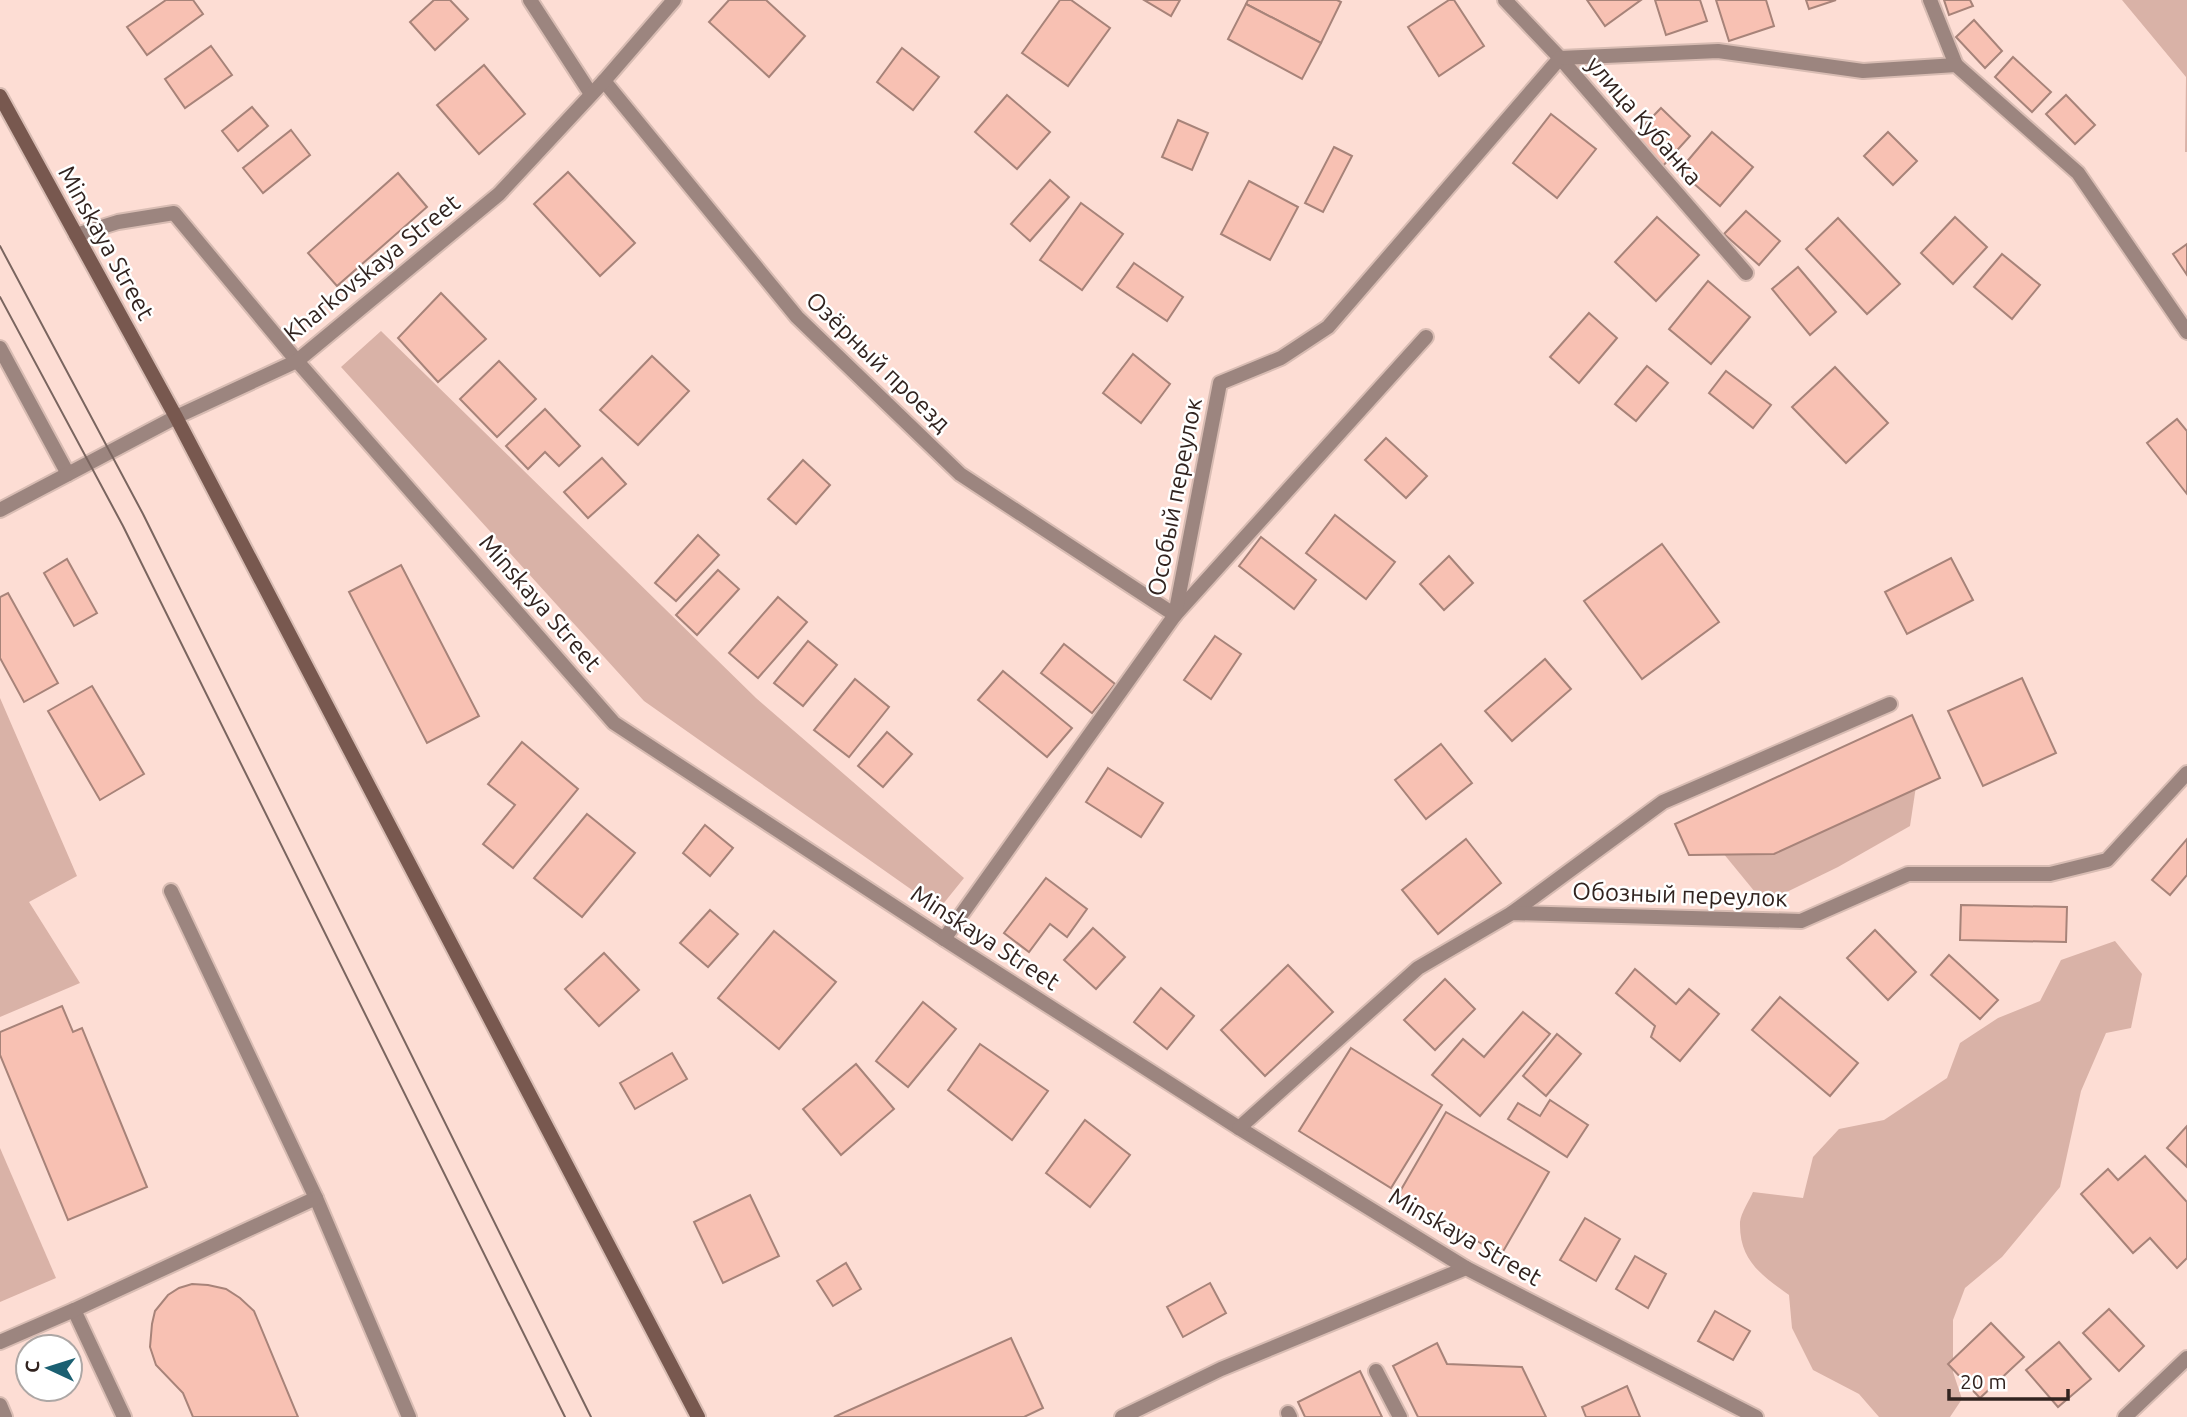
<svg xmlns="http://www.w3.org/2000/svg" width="2187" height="1417" font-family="Ubuntu,sans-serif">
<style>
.green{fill:#d9b2a7}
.building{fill:#f8c1b3;stroke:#a78379;stroke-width:2}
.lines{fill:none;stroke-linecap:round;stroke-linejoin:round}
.service-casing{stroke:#d8bcb3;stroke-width:18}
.minor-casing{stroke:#d8bcb3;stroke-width:18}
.tertiary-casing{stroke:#d8bcb3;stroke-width:18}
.secondary-casing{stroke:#d8bcb3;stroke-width:18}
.service{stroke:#9c857f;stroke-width:14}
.minor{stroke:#9c857f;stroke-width:14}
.tertiary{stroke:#9c857f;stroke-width:14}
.secondary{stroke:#78584f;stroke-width:14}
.tram{stroke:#7a655f;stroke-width:2}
.labels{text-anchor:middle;stroke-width:5;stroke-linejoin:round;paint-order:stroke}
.street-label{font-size:24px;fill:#31231f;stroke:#fff}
</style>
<rect width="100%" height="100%" fill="#fdddd4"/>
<g class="green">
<path d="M2122,0h65v152h-2l1,-75z"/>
<path d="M381,331l375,367 208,180 -25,31 -295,-208 -303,-334z"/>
<path d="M0,698l77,178 -48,26 51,81 -80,34z"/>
<path d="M1918,773l-8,53 -72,41 -74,36 -41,-50z"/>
<path d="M2115,941l27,33 -11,54 -25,5 -25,58 -21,96 -58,70 -37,31 -12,32v52l9,27 -12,18h-71l-20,-23 -46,-24 -21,-42 -3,-33c-28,-20 -50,-35 -49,-73 1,-9 9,-21 13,-30l50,6 10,-41 26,-28 45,-9 63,-42 13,-35 38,-25 42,-17 21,-41z"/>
<path d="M0,1148l56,130 -56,24z"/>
</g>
<g class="building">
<path d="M166,0h27l10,14 -56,41 -20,-28z"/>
<path d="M434,0h16l18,19 -33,31 -25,-28z"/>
<path d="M729,0h37l39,36 -36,41 -60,-55z"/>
<path d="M1060,0h11l39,28 -42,58 -46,-33z"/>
<path d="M1144,0h36l-9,16z"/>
<path d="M1248,0h89l4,2 -20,41 -75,-39z"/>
<path d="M1449,0h5l30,46 -45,30 -31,-49z"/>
<path d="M1587,0h54l-36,26z"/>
<path d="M1655,0h45l7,21 -41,14z"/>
<path d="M1716,0h50l8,26 -45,15z"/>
<path d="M1806,0h30l-27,9z"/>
<path d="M1944,0h26l3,6 -24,9z"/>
<path d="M1246,4l75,39 -19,36 -74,-40z"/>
<path d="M1974,20l28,31 -17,17 -29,-31z"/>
<path d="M211,46l21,29 -47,33 -20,-29z"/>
<path d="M902,48l37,29 -26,33 -36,-28z"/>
<path d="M2013,57l38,35 -19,20 -37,-35z"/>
<path d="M484,65l41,49 -46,40 -42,-49z"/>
<path d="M1007,95l43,37 -33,37 -42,-37z"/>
<path d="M2066,95l29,30 -20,19 -29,-30z"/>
<path d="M252,107l16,19 -30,25 -16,-20z"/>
<path d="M1661,108l29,28 -29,32 -30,-29z"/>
<path d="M1551,114l45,35 -39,49 -44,-35z"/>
<path d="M1178,120l30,13 -16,37 -30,-13z"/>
<path d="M291,130l19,25 -47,38 -20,-25z"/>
<path d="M1712,132l41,35 -33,39 -41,-35z"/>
<path d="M1888,132l29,29 -24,24 -29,-29z"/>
<path d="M1334,147l18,9 -29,56 -18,-9z"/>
<path d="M568,172l67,71 -35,33 -66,-72z"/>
<path d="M398,173l29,34 -90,79 -29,-33z"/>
<path d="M1050,180l19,17 -39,44 -19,-17z"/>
<path d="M1249,181l49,26 -28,53 -49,-26z"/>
<path d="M1081,203l42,31 -41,56 -42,-30z"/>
<path d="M1746,211l34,30 -21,24 -35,-31z"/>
<path d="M1657,217l42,38 -43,46 -41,-39z"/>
<path d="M1955,217l32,30 -34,37 -32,-31z"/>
<path d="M1838,218l62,66 -33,30 -61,-65z"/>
<path d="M2187,244v31l-14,-21z"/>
<path d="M2002,254l38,31 -28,34 -38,-32z"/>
<path d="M1134,263l49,34 -16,24 -50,-34z"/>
<path d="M1798,267l38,45 -26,23 -38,-46z"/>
<path d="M1708,281l42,36 -39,47 -42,-35z"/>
<path d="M441,293l45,46 -48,43 -40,-44z"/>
<path d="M1589,313l28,25 -38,45 -29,-26z"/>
<path d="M1133,354l37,30 -29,39 -38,-30z"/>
<path d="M652,356l37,35 -51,54 -38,-35z"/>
<path d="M499,361l37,38 -39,38 -37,-38z"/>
<path d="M1647,366l21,17 -32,38 -21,-17z"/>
<path d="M1835,367l53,56 -42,40 -54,-56z"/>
<path d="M1726,371l45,34 -18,23 -44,-35z"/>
<path d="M545,409l35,37 -21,20 -14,-14 -17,17 -22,-23z"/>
<path d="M2177,419l10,12v63l-40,-51z"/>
<path d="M1386,438l41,38 -21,22 -41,-38z"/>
<path d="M602,458l24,26 -38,34 -24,-26z"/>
<path d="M803,460l27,25 -34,39 -28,-25z"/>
<path d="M1335,515l60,47 -29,37 -60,-46z"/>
<path d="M698,535l21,20 -43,46 -21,-18z"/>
<path d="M1261,537l55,43 -22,29 -55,-43z"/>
<path d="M1662,544l57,78 -77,57 -58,-78z"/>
<path d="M1449,556l24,27 -29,27 -24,-26z"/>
<path d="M1951,558l22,42 -66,34 -22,-42z"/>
<path d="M67,559l30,54 -23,13 -30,-53z"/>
<path d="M401,565l78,151 -52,27 -78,-151z"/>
<path d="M718,570l21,19 -42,46 -21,-20z"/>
<path d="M8,593l50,90 -34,19 -24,-44v-61z"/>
<path d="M778,597l29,25 -49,56 -29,-25z"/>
<path d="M1215,636l26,18 -30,45 -27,-19z"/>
<path d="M808,641l29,24 -34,41 -29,-23z"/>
<path d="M1064,644l51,40 -23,29 -51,-40z"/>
<path d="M1545,659l26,30 -59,52 -27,-30z"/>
<path d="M1003,671l69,57 -25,29 -69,-57z"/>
<path d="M2022,678l34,75 -73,33 -35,-75z"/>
<path d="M855,679l34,28 -40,50 -35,-27z"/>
<path d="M92,686l52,88 -44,26 -52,-89z"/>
<path d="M1912,715l28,63 -166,76 -85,1 -14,-31z"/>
<path d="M887,732l25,22 -29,33 -25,-21z"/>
<path d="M522,742l56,47 -65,79 -30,-24 32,-39 -27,-21z"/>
<path d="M1441,744l31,39 -46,36 -31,-39z"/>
<path d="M1108,768l55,35 -22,34 -55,-35z"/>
<path d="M587,814l48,39 -53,64 -48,-39z"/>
<path d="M705,825l28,23 -23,28 -27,-23z"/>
<path d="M1466,839l35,44 -63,51 -36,-44z"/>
<path d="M2187,839v36l-17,20 -18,-15z"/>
<path d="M1046,878l41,31 -20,28 -17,-13 -21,28 -25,-19z"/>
<path d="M1961,905l106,2 -1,35 -106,-2z"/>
<path d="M710,910l28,24 -30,33 -28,-24z"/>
<path d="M1093,928l32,29 -29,32 -32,-29z"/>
<path d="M1875,930l41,42 -28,28 -41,-42z"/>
<path d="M774,931l62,51 -57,67 -61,-51z"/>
<path d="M604,953l35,37 -40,36 -34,-37z"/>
<path d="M1949,955l49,45 -18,19 -49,-44z"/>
<path d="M1288,965l45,47 -68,64 -44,-46z"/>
<path d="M1635,969l41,35 13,-15 30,25 -39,47 -29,-24 4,-11 -39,-33z"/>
<path d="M1445,979l30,30 -40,41 -31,-30z"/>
<path d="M1161,988l33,28 -27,33 -33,-27z"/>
<path d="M1780,997l78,66 -28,33 -78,-66z"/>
<path d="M923,1002l33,27 -48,58 -32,-26z"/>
<path d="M62,1006l11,26 9,-4 65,159 -79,33 -68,-165v-23z"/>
<path d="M1523,1012l27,22 -70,82 -48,-41 31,-36 21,18z"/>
<path d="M1557,1034l24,20 -35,42 -23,-20z"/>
<path d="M980,1044l68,47 -36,49 -64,-50z"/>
<path d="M1351,1048l91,57 -51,83 -92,-57z"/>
<path d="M672,1053l15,26 -52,30 -15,-26z"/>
<path d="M856,1064l38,45 -53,46 -38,-46z"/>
<path d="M1550,1100l38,25 -21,32 -59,-38 10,-16 22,13z"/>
<path d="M1446,1112l103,60 -48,83 -103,-60z"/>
<path d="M1085,1120l45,35 -40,52 -44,-34z"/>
<path d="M2187,1126v41l-20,-19z"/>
<path d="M2145,1156l42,46v56l-10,10 -27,-30 -17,15 -52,-59 27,-25 10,11z"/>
<path d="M750,1195l29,61 -56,27 -29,-61z"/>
<path d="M1585,1218l35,21 -24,42 -36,-21z"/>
<path d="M1635,1256l31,18 -18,34 -32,-19z"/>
<path d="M846,1263l15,26 -28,17 -16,-25z"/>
<path d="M1210,1283l16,30 -43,24 -16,-30z"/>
<path d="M192,1284l16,1 18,4 14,9 14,13 44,106h-105l-10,-24 -27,-28 -6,-18 2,-23 3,-13 13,-16 11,-7z"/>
<path d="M2109,1309l35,37 -25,25 -36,-38z"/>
<path d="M1715,1311l35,20 -17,29 -35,-19z"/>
<path d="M1991,1323l33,34 -44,41 -32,-34z"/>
<path d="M1011,1338l32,70 -19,9h-190z"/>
<path d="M2059,1342l32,37 -33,28 -32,-37z"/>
<path d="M1437,1343l10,21 75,3 24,50h-128l-25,-51z"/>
<path d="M1360,1371l22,46h-77l-7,-15z"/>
<path d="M1627,1386l13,31h-54l-4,-10z"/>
</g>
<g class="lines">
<g class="service-casing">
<g id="service">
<path d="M530,0l61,94"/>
<path d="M1930,0l26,65"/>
<path d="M76,235l42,-13 56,-9 123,148"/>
<path d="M1175,615l251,-278"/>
<path d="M171,891l145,307 93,219"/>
<path d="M1512,913l151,-111 227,-98"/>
<path d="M74,1310l50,107"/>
<path d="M0,1342l74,-32 242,-112"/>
<path d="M1376,1371l24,46"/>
<path d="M0,1405l5,12"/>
<path d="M1288,1413l2,4"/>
<path d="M1122,1417l99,-48 245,-101"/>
</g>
</g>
<g class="minor-casing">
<g id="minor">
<path d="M1505,0l55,58 186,215"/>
<path d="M604,81l193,236 163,157 215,141"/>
<path d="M0,348l68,126"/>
<path d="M297,361l317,362 330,216 295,189 227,140 290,149"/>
<path d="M176,417l121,-56 202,-167 105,-113 70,-81"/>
<path d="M944,939l231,-324 45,-232 61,-25 47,-31 232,-269 158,-7 145,20 93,-6 122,108 109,159"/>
<path d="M1239,1128l179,-160 94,-55 289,8 107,-47h142l57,-14 80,-87"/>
<path d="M2125,1417l62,-59"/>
</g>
</g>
<g class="tertiary-casing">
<path id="tertiary" d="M0,510l176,-93"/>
</g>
<g class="secondary-casing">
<path id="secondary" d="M0,96l176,321 522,1000"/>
</g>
<use href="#service" class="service"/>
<use href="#minor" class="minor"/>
<use href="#tertiary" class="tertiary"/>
<use href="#secondary" class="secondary"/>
<g class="tram">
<path d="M0,246l143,268 448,903"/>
<path d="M0,297l123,229 442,891"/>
</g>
</g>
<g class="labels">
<g class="street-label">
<text transform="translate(1644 121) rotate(49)" y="8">улица Кубанка</text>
<text transform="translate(106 243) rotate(61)" y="8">Minskaya Street</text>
<text transform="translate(372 268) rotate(-39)" y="8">Kharkovskaya Street</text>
<text transform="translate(878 362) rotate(44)" y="8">Озёрный проезд</text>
<text transform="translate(1175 497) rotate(-79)" y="8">Особый переулок</text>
<text transform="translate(540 603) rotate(49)" y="8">Minskaya Street</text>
<text transform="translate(1680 895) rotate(2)" y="8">Обозный переулок</text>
<text transform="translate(985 938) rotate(33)" y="8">Minskaya Street</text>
<text transform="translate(1465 1237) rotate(30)" y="8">Minskaya Street</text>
</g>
</g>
<g transform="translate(49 1368) rotate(274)"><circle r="33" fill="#ffffff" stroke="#ada7a5" stroke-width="2"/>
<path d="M0-5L12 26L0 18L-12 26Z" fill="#1b6072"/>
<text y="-10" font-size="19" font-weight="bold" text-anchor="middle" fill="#31231f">С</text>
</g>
<path d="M1949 1389v10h119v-10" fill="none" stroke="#31231f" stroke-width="3.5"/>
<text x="1960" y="1389" font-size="21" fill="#31231f" stroke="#ffffff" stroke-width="5" paint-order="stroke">20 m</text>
</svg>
